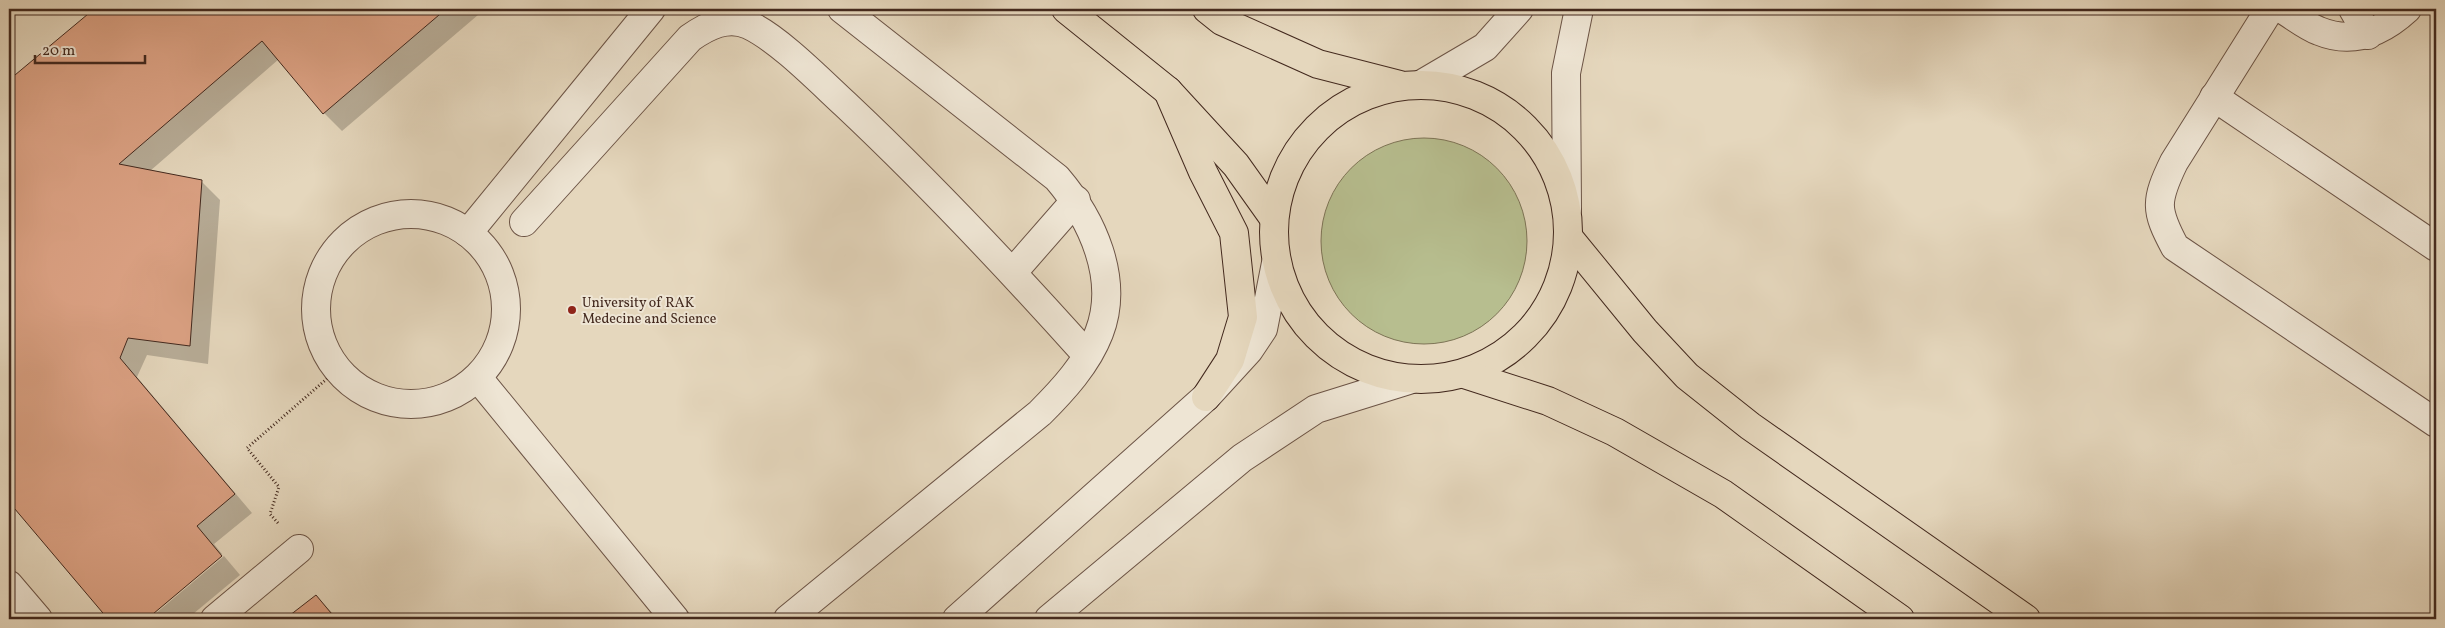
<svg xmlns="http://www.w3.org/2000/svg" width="2445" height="628" font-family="Vollkorn,serif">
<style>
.green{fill:#b7be8f;stroke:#7d7456}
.shadow{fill:#0003}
.building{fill:#dba183;stroke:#43291e}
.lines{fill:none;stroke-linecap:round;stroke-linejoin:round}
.minor-casing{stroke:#6c5446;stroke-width:30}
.major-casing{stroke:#43291e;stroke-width:30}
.path{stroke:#43291e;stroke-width:3;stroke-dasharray:1 2.5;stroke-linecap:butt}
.minor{stroke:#eee5d4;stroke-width:28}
.major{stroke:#e5d7bd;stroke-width:28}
.poi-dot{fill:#8f2418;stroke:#eee5d4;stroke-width:2}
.labels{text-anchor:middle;stroke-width:4;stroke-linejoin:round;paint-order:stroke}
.poi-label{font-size:14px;fill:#43291e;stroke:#eee5d4;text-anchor:start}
</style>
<rect width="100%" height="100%" fill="#e5d7bd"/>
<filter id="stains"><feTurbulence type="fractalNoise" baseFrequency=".004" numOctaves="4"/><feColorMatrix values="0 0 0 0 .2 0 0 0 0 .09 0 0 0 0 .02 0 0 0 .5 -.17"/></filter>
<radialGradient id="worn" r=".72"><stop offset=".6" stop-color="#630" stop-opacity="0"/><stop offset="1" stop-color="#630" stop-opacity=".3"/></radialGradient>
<circle class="green" cx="1424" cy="241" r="103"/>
<g class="shadow">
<path d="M96,9h389l-143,122 -18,-18 -45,-54 -129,112 52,11 18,18 -12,164 -61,-9 -10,22 115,136 -38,31 8,10 -76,65h-37l-100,-119v-418z"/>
<path d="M224,556l16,19 -53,44h-38z"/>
<path d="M316,596l22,23h-51z"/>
</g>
<g class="building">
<path d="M94,9h352l-123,105 -61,-73 -143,123 83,16 -12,166 -62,-8 -8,20 115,136 -38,32 25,30 -75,63h-39l-99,-117v-422z"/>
<path d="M316,595l20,24h-51z"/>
</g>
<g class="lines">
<g class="minor-casing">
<g id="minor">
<path d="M2270,9l-96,153c-19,39 -19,48 1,85l261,176"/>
<path d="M2282,9c12,7 24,17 37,22 34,14 63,1 88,-22"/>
<path d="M2353,9l15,26"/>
<path d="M1422,84l63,-37 34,-38"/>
<path d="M2214,97l222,150"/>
<path d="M1567,209l-1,-136 13,-64"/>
<circle cx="411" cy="309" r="95"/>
<path d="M524,222l166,-184c17,-12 38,-23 59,-13 30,14 71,56 96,79 85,80 164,164 242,251"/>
<path d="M468,233l183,-224"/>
<path d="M1013,272l63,-72"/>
<path d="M478,378l197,241"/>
<path d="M9,585l29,34"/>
<path d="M215,619l84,-70"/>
<path d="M788,619l252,-206c23,-23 47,-49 59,-80 21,-54 -7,-114 -42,-155l-215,-169"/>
<path d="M957,619l249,-222 43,-47 14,-21 13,-66"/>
<path d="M1049,619l193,-161 74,-49 93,-29"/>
</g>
</g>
<g class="major-casing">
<g id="major">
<path d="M1066,9l102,82 68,74 37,52"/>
<path d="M1207,9l15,12 96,43 82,21"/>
<circle cx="1421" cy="232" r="147"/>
<path d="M1168,91l35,81 31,61 9,84 -13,43 -24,37"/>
<path d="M1569,238l76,93 42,45 63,50 276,193"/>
<path d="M1464,374l84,27 67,31 108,62 177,125"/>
</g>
</g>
<path class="path" d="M278,523l-8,-9 9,-27 -32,-39 90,-78"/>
<use href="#minor" class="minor"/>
<use href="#major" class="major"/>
</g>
<circle class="poi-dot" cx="572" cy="310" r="5"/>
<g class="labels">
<g class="poi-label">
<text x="582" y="307">University of RAK<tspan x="582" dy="16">Medecine and Science</tspan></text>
</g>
</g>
<rect width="2445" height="628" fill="none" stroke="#e5d7bd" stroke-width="30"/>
<rect x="10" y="10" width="2425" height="608" fill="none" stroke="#43291e" stroke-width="2.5"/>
<rect x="15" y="15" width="2415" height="598" fill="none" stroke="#43291e"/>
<path d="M35 55v8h110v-8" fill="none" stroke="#43291e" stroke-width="2.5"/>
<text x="42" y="55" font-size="15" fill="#43291e" stroke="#eee5d4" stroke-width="4" paint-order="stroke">20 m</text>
<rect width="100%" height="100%" filter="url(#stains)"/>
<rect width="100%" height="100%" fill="url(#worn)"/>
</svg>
